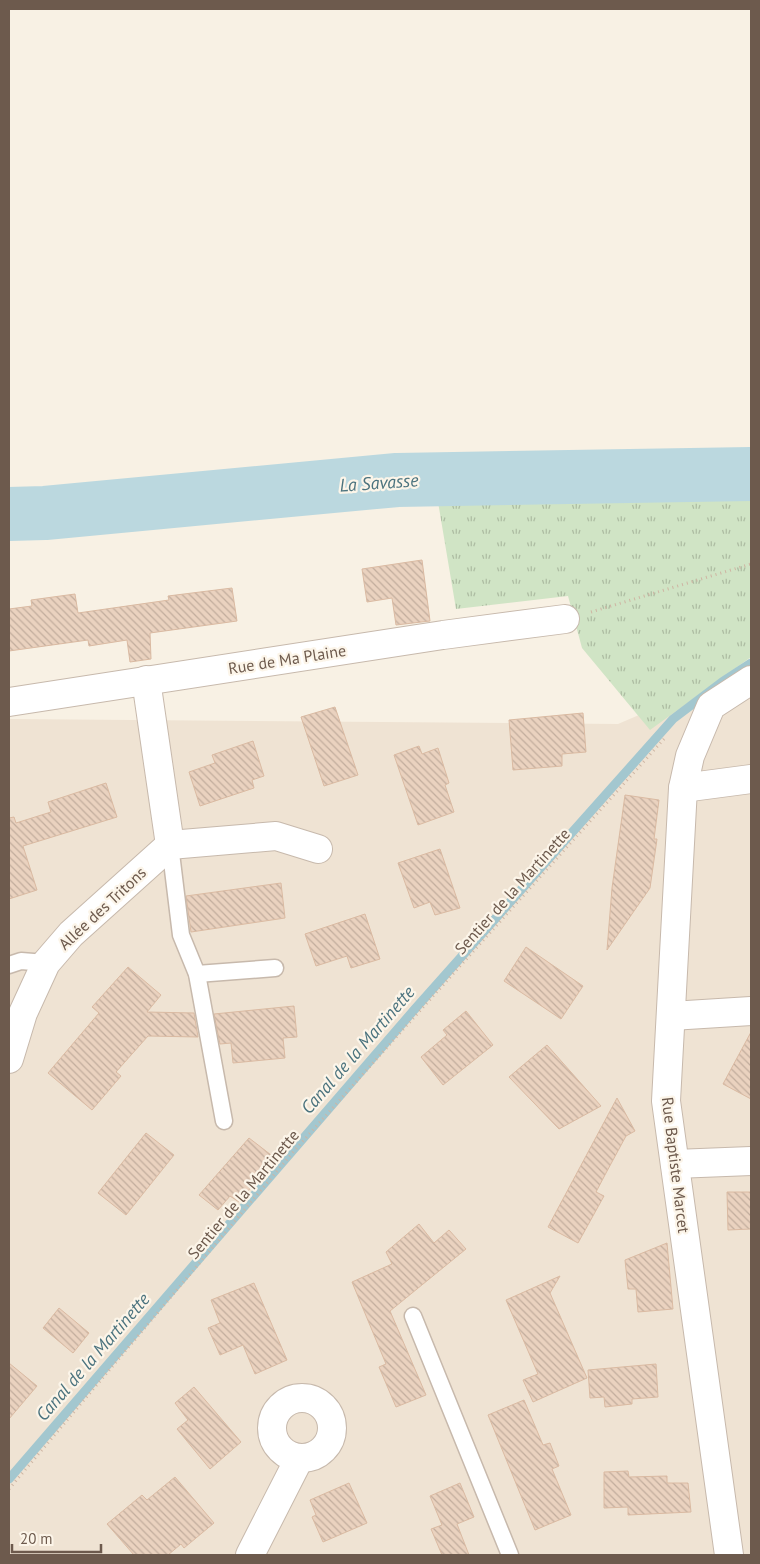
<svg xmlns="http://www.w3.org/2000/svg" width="760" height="1564" font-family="'PT Sans',sans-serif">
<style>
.residential{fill:#efe3d3}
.grass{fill:url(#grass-tufts)}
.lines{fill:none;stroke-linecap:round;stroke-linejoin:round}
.stream{stroke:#a3c7cf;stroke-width:9}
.river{stroke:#bbd8df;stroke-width:54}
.building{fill:url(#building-back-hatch);stroke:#dabaa2}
.lane-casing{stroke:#c7b9ac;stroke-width:19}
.street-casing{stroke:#c7b9ac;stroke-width:30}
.path{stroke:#ceb5a3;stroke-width:3;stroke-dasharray:1 4;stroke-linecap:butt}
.lane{stroke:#fff;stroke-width:16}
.street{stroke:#fff;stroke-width:28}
.labels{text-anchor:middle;stroke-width:4.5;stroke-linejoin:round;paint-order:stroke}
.street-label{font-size:16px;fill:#6d5a4d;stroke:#fcf5e9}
.water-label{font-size:18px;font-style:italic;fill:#4b737e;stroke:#fcf5e9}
</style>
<defs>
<pattern id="grass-tufts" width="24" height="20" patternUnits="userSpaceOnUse" patternTransform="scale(1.25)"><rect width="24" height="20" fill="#d0e4c5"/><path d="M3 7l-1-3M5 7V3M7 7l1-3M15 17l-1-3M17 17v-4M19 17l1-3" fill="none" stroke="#adbca2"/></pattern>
<pattern id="building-back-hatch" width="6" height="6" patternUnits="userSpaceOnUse" patternTransform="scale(1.25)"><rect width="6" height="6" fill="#ead2bf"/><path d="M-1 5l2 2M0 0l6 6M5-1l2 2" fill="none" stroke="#c2ad9d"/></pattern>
</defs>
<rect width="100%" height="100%" fill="#f8f1e4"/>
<path class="residential" d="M751,667v888h-742v-836l609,5z"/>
<path class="grass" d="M436,490l315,1v166l-101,73 -68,-82 -14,-52 -112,13z"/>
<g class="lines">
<path class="stream" d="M9,1479l405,-469 259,-291 49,-37 29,-19"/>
<path class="river" d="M9,514l36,-1 352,-33 354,-6"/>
</g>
<g class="building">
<path d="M422,560l8,61 -34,4 -4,-27 -25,4 -5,-33z"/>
<path d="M232,588l5,33 -87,12 1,26 -21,3 -3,-22 -38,6 -1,-6 -79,11v-42l23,-3 -1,-6 44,-6 3,19 91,-13 -1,-4z"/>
<path d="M335,707l23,68 -34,11 -23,-69z"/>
<path d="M583,713l3,39 -24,2v12l-49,4 -4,-50z"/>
<path d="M253,741l11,35 -12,4 2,8 -54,18 -11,-34 26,-9 -3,-8z"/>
<path d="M419,746l3,8 16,-6 11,35 -4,2 9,27 -36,13 -24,-70z"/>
<path d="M106,783l11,34 -94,29 14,44 -28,9v-81l5,-1 2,6 35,-11 -3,-10z"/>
<path d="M625,795l34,5 -5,39h3l-7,49 -43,62 5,-62z"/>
<path d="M440,849l20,59 -25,7 -5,-13 -16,6 -16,-45z"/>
<path d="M281,883l4,35 -94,14 -5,-36z"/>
<path d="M365,914l15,45 -29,9 -4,-12 -31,10 -11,-32z"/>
<path d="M526,947l57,39 -22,33 -57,-38z"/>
<path d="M128,967l33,28 -14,17 47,1 4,24 -50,-1 -32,36 5,4 -29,34 -44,-37 51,-60 -7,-6z"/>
<path d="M294,1006l3,31 -14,1 2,20 -52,5 -2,-20 -11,1 -6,-30z"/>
<path d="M466,1011l27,34 -50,40 -22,-28 26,-22 -4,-5z"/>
<path d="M751,1032v67l-28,-15z"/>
<path d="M547,1045l54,61 -42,23 -50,-52z"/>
<path d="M617,1098l18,33 -9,5 -20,37 -10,19 8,4 -26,47 -30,-16z"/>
<path d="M146,1133l28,22 -48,60 -28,-22z"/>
<path d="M249,1138l26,20 -36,44 -9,-6 -12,14 -19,-15z"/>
<path d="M727,1192h24v37l-23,1z"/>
<path d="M419,1224l15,19 15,-13 17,19 -76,62 36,84 -30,12 -17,-40 7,-3 -34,-82 40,-18 -6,-12z"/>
<path d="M667,1243l6,66 -35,3 -2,-23h-8l-3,-29z"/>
<path d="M560,1276l-10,17 37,85 -54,24 -10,-22 15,-6 -32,-74z"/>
<path d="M254,1283l33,77 -32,14 -12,-29 -23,10 -12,-27 12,-5 -9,-23z"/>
<path d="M59,1308l30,25 -16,20 -30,-25z"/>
<path d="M9,1363l28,23 -28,33z"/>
<path d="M656,1364l2,33 -26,2v5l-27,3 -1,-10 -14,1 -2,-28z"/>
<path d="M194,1387l47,55 -31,27 -33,-40 11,-9 -13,-17z"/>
<path d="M524,1400l19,45 7,-2 9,23 -7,3 19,46 -36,15 -47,-115z"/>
<path d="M628,1471l1,6 38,-1v7h21l3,29 -63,3v-8l-24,1v-36z"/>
<path d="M175,1477l39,46 -30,25 -3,-4 -13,11h-34l-27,-31 35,-29 5,5z"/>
<path d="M349,1483l18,40 -44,19 -11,-25 4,-2 -6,-15z"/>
<path d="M460,1483l14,34 -17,7 12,31h-27l-11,-26 11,-4 -12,-29z"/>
</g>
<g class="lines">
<g class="lane-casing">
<g id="lane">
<path d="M170,845l11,90 16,39 27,147"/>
<path d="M9,965l12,-4 25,2"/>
<path d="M197,974l78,-6"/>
<path d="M413,1316l97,239"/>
</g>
</g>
<g class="street-casing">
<g id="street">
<path d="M146,680l24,165"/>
<path d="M9,702l434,-67 122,-16"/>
<path d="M683,788l68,-9"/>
<path d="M671,1016l80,-5"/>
<path d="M9,1059l14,-46 23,-50 25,-29 99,-89 106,-9 42,13"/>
<path d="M675,1164l76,-3"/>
<circle cx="302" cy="1428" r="30"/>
<path d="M250,1555l49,-96"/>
<path d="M729,1555l-63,-454 17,-313 7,-32 21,-50 40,-26"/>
</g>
</g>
<g class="path">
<path d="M591,612l160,-48"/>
<path d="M9,1489l285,-338 370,-412"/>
</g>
<use href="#lane" class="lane"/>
<use href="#street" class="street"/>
</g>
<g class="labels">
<g class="street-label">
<text transform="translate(287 659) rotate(-9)" y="6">Rue de Ma Plaine</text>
<text transform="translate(512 891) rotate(-48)" y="6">Sentier de la Martinette</text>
<text transform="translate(102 908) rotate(-43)" y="6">Allée des Tritons</text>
<text transform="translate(676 1165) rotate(83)" y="6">Rue Baptiste Marcet</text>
<text transform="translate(243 1194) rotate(-50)" y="6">Sentier de la Martinette</text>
</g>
<g class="water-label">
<text transform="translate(379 483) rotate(-4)" y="6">La Savasse</text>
<text transform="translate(358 1050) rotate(-49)" y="6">Canal de la Martinette</text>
<text transform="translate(93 1357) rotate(-49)" y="6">Canal de la Martinette</text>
</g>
</g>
<rect width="760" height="1564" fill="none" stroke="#6d5a4d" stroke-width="20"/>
<path d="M12 1544v8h89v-8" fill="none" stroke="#6d5a4d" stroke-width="2.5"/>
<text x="20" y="1544" font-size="15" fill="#6d5a4d" stroke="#fcf5e9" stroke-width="4" paint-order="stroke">20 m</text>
</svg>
